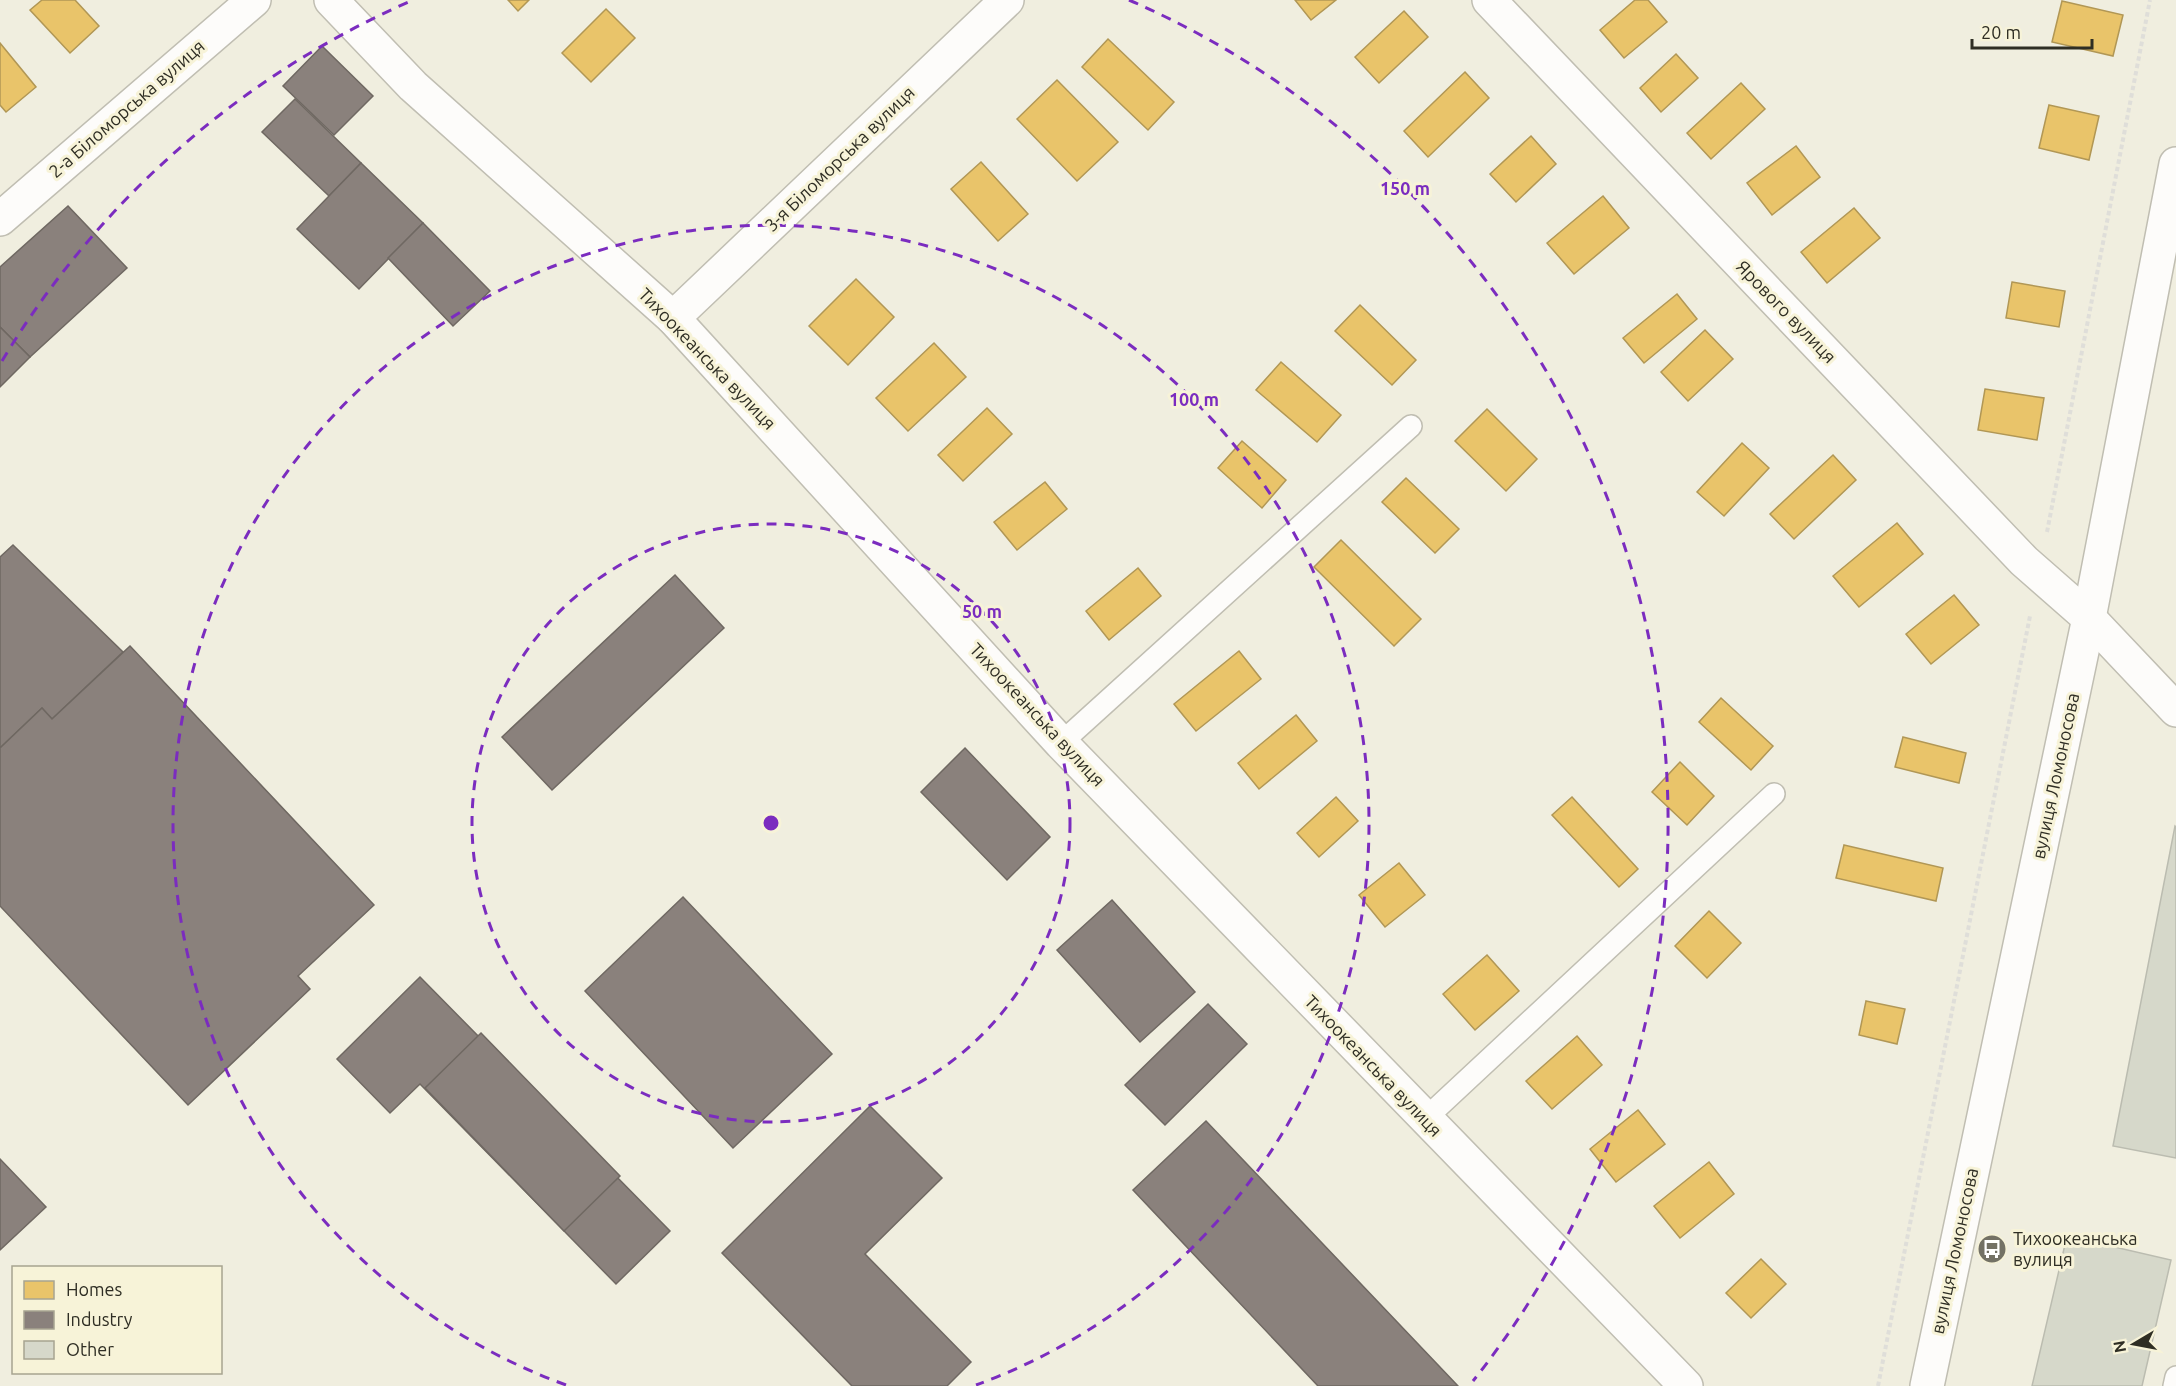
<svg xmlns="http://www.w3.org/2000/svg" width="2176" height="1386" font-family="Ubuntu,sans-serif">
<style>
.homes{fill:#e9c46a;stroke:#b19755;stroke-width:1.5}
.industry{fill:#8a817c;stroke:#6f6862;stroke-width:1.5}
.building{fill:#d6d8ca;stroke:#bbbcb0;stroke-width:1.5}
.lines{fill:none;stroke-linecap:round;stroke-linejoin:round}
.lane-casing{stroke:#c0beb2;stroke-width:24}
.street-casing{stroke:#c0beb2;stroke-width:36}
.primary-casing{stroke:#c0beb2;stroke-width:36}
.path{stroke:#dfded9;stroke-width:4;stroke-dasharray:4.5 3;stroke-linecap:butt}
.lane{stroke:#fdfcfa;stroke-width:21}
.street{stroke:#fdfcfa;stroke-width:33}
.primary{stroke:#fdfcfa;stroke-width:33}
.ring{fill:none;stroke:#7b2cbf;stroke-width:3;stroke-dasharray:10 8}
.labels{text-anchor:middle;stroke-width:6;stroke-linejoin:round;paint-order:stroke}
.street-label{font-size:18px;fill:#2f2e24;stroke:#f7f3d8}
.poi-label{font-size:18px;fill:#2f2e24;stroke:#f7f3d8;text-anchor:start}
.centre{fill:#7b2cbf;stroke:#f7f3d8;stroke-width:3}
.ring-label{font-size:18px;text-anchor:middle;font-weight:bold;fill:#7b2cbf;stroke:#f7f3d8;stroke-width:6;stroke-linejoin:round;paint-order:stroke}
</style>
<rect width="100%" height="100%" fill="#f0eedf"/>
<g class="homes">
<path d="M42,0h33l24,26 -29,27 -40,-43z"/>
<path d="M508,0h21l-11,11z"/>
<path d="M1295,0h41l-25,20z"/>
<path d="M1635,0h13l19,22 -43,36 -24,-28z"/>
<path d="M2062,1l61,14 -10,41 -61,-14z"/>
<path d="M606,9l29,29 -44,44 -29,-29z"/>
<path d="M1404,11l24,26 -49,46 -24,-26z"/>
<path d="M1108,39l66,63 -26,28 -66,-63z"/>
<path d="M0,43l36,44 -30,25 -6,-7z"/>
<path d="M1676,54l22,24 -37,34 -21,-24z"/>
<path d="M1465,72l24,26 -61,59 -24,-26z"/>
<path d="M1057,80l61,62 -41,39 -60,-62z"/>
<path d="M1741,83l24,26 -54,50 -24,-26z"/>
<path d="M2049,105l50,11 -10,44 -50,-12z"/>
<path d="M1531,136l25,28 -40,38 -26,-28z"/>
<path d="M1796,146l24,31 -48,38 -25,-32z"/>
<path d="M981,162l47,52 -30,27 -47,-52z"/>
<path d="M1603,196l26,32 -55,46 -27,-31z"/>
<path d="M1854,208l26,30 -53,45 -26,-31z"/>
<path d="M856,279l38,38 -46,48 -39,-39z"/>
<path d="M2012,282l53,9 -6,36 -53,-9z"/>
<path d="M1677,294l20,25 -53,44 -21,-25z"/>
<path d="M1360,305l56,55 -24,25 -57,-54z"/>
<path d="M1705,330l28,29 -45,42 -27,-29z"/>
<path d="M934,343l32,34 -58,54 -32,-33z"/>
<path d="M1281,362l60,53 -24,27 -61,-52z"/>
<path d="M1985,389l59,9 -7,42 -59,-10z"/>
<path d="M987,408l25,26 -49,47 -25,-26z"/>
<path d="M1487,409l50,50 -31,32 -51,-50z"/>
<path d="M1242,441l44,39 -24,28 -44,-40z"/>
<path d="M1742,443l27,25 -45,48 -27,-24z"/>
<path d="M1833,455l23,25 -62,59 -24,-25z"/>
<path d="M1406,478l53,51 -24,24 -53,-51z"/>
<path d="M1045,482l22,27 -50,41 -23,-28z"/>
<path d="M1897,523l26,31 -64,53 -26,-31z"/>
<path d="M1341,540l80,79 -27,27 -80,-79z"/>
<path d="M1138,568l23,28 -52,44 -23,-29z"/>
<path d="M1954,595l25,30 -48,39 -25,-30z"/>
<path d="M1239,651l22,28 -65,52 -22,-27z"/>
<path d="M1721,698l52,48 -22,24 -52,-48z"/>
<path d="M1296,715l21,26 -58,48 -21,-26z"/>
<path d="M1903,737l63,16 -7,30 -64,-16z"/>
<path d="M1680,762l34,34 -27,29 -35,-33z"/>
<path d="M1336,797l22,24 -39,36 -22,-24z"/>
<path d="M1572,797l66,72 -19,18 -67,-72z"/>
<path d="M1844,845l99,23 -7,33 -100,-23z"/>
<path d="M1399,863l26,32 -40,32 -26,-32z"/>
<path d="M1709,911l32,32 -34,35 -32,-32z"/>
<path d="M1487,955l32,36 -44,39 -32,-36z"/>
<path d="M1866,1001l39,8 -8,35 -38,-9z"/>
<path d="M1577,1036l25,29 -50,44 -26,-28z"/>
<path d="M1638,1110l27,34 -49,38 -26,-33z"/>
<path d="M1709,1162l25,32 -54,44 -26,-32z"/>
<path d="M1761,1259l25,25 -35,34 -25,-25z"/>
</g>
<g class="industry">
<path d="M322,46l51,50 -39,39 -51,-49z"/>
<path d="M295,99l66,64 -32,33 -67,-64z"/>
<path d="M361,163l62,60 -64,66 -62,-60z"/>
<path d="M68,206l59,62 -97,89 -30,-30v-60z"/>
<path d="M423,223l67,68 -37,35 -65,-68z"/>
<path d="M0,327l30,30 -30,30z"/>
<path d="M13,545l110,107 -71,67 -10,-11 -42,40v-191z"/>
<path d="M675,575l49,53 -172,162 -50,-53z"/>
<path d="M130,646l244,259 -76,71 12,13 -122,116 -188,-199v-158l42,-40 10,11z"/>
<path d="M965,748l85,89 -43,43 -86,-88z"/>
<path d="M683,897l149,157 -99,94 -148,-157z"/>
<path d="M1112,900l83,92 -55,50 -83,-92z"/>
<path d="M420,977l250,254 -54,53 -196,-200 -30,29 -53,-54z"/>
<path d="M1208,1004l39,40 -82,81 -40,-40z"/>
<path d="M481,1033l139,143 -56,55 -139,-143z"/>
<path d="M870,1106l72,72 -77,76 106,108 -24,24h-95l-130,-133z"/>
<path d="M1206,1121l252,265h-140l-185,-196z"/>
<path d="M0,1159l46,48 -46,43z"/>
</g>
<g class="building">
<path d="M2175,826l1,1v331l-63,-12z"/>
<path d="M2067,1236l104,24 -29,126h-110z"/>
</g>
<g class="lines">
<g class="lane-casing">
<g id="lane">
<path d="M1061,743l350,-317"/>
<path d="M1425,1119l349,-325"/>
<path d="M2174,1386l2,-9"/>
</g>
</g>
<g class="street-casing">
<g id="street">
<path d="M331,0l82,86 260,232 388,425 625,643"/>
<path d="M1489,0l535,561 65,57 87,92"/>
<path d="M0,219l254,-219"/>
<path d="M673,318l334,-318"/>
</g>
</g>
<g class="primary-casing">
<path id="primary" d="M1927,1386l162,-768 87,-454"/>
</g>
<g class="path">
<path d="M2047,532l103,-532"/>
<path d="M1878,1386l152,-770"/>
</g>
<use href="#lane" class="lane"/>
<use href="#street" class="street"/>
<use href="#primary" class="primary"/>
</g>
<g class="ring">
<circle cx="771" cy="823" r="299"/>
<path d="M566 1385A598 598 0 1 1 976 1385"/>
<path d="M2 361A897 897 0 0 1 413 0M1129 0A897 897 0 0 1 1473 1381"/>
</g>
<defs>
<g id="bus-disc" transform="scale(1.5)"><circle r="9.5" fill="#737165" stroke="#f7f3d8"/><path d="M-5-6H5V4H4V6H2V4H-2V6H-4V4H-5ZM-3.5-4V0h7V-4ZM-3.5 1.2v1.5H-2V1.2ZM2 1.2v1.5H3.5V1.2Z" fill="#fff"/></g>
</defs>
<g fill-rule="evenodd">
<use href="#bus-disc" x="1992" y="1249"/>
</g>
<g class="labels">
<g class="street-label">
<text transform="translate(127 109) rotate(-41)" y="6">2-а Біломорська вулиця</text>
<text transform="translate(840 159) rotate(-44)" y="6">3-я Біломорська вулиця</text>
<text transform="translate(1786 312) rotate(46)" y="6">Ярового вулиця</text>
<text transform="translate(707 359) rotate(46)" y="6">Тихоокеанська вулиця</text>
<text transform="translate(1037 715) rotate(47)" y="6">Тихоокеанська вулиця</text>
<text transform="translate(2056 776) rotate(-78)" y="6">вулиця Ломоносова</text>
<text transform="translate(1373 1066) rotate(46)" y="6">Тихоокеанська вулиця</text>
<text transform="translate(1955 1251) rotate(-78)" y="6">вулиця Ломоносова</text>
</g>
<g class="poi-label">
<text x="2013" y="1245">Тихоокеанська<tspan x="2013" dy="21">вулиця</tspan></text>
</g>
</g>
<circle cx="771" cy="823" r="9" class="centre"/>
<g class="ring-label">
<text x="1405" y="195">150 m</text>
<text x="1194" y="406">100 m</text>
<text x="982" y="618">50 m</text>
</g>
<rect x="12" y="1266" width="210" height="108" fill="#f7f3d8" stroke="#a7a490" stroke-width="1.5"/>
<rect x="24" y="1281" width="30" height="18" fill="#e9c46a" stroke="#a7a490" stroke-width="1.5"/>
<text x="66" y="1296" font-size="18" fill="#2f2e24">Homes</text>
<rect x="24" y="1311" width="30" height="18" fill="#8a817c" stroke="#a7a490" stroke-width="1.5"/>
<text x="66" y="1326" font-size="18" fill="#2f2e24">Industry</text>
<rect x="24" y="1341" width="30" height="18" fill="#d6d8ca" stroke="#a7a490" stroke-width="1.5"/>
<text x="66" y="1356" font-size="18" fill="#2f2e24">Other</text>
<g transform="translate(2134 1344) rotate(260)" stroke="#f7f3d8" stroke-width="4.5" paint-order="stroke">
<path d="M0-4.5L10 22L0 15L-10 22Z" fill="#2f2e24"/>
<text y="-9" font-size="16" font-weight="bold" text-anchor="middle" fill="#2f2e24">N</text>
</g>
<path d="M1972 39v9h120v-9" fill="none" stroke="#2f2e24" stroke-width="3"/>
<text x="1981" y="39" font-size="18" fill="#2f2e24" stroke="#f7f3d8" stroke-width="4.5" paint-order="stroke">20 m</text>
</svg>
